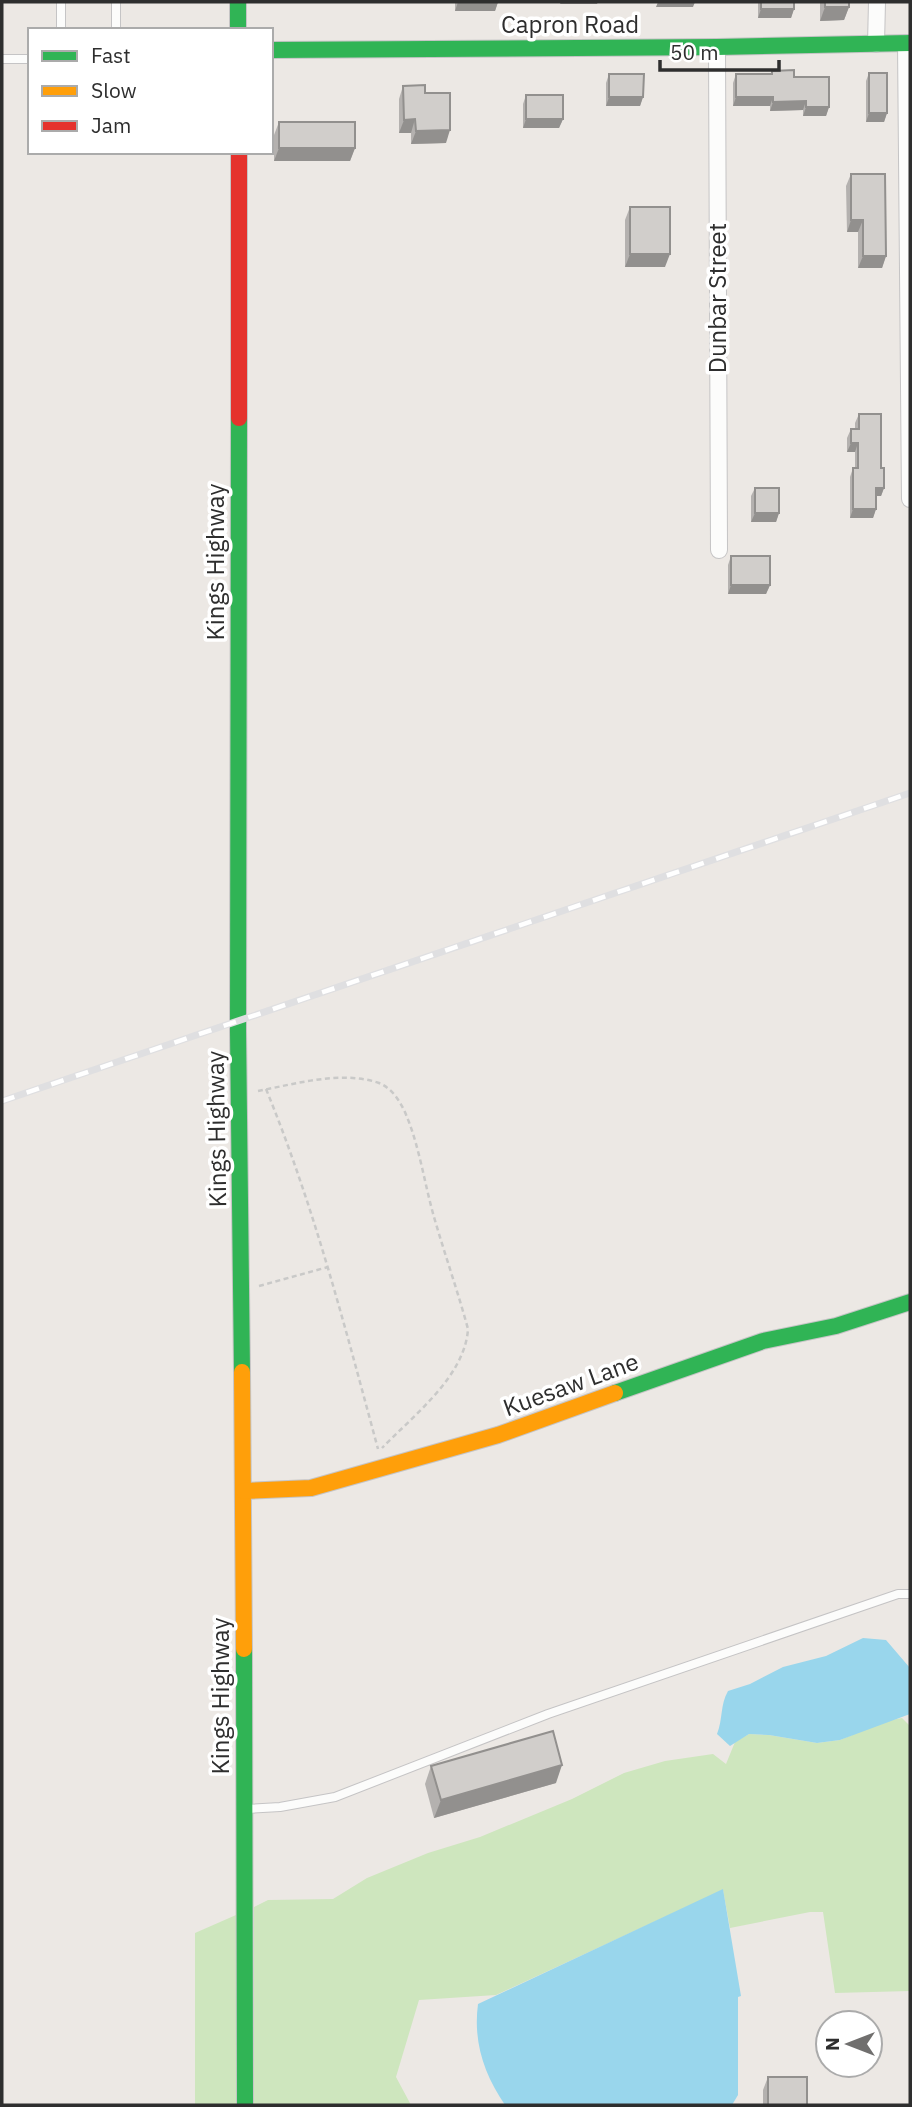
<svg xmlns="http://www.w3.org/2000/svg" width="912" height="2107" font-family="'IBM Plex Sans',sans-serif">
<style>
.green{fill:#cee6be}
.water{fill:#99d6ec}
.lines{fill:none;stroke-linecap:round;stroke-linejoin:round}
.lane-casing{stroke:#c5c4c5;stroke-width:10}
.street-casing{stroke:#c5c4c5;stroke-width:18}
.fast-casing{stroke:#c5c4c5;stroke-width:18}
.slow-casing{stroke:#c5c4c5;stroke-width:18}
.jam-casing{stroke:#c5c4c5;stroke-width:18}
.path{stroke:#c9c9c8;stroke-width:2.5;stroke-dasharray:5 3.5;stroke-linecap:butt}
.lane{stroke:#fcfcfb;stroke-width:8}
.street{stroke:#fcfcfb;stroke-width:16}
.fast{stroke:#30b455;stroke-width:16}
.slow{stroke:#ff9f0a;stroke-width:16}
.jam{stroke:#e5322d;stroke-width:16}
.rail-casing{stroke:#dfdfe1;stroke-width:7}
.rail{stroke:#fff;stroke-width:4.5;stroke-dasharray:13;stroke-linecap:butt}
.wall{fill:#b4b1af}
.shaded-wall{fill:#92908e}
.building{fill:#d1cecb;stroke:#92908e;stroke-width:2}
.labels{text-anchor:middle;stroke-width:7;stroke-linejoin:round;paint-order:stroke}
.street-label{font-size:24px;fill:#2e2e2e;stroke:#fff}
</style>
<rect width="100%" height="100%" fill="#ece8e4"/>
<g class="green">
<path d="M902,1718l8,8v265l-75,2 -12,-81h-13l-80,16 -7,-38 -227,105 -77,5 -23,77 15,28h-157v-198l14,-7 65,-1 34,-21 61,-25 52,-16 92,-38 52,-26 41,-12 48,-7 13,10 9,-22 14,-8 20,1 48,8 23,-3 46,-19z"/>
<path d="M236,1915v190h-41v-172z"/>
</g>
<g class="water">
<path d="M863,1638l23,2 24,28v46l-70,26 -23,3 -48,-8 -20,-1 -19,12 -13,-12c6,-15 3,-29 11,-43l22,-7 33,-17 43,-11z"/>
<path d="M723,1889l18,107 -3,1v98l-6,10h-227c-21,-31 -32,-63 -27,-101z"/>
</g>
<g class="lines">
<g class="lane-casing">
<g id="lane">
<path d="M61,2v28"/>
<path d="M116,30v-28"/>
<path d="M2,59h28"/>
<path d="M247,1809l33,-2 55,-10 213,-83 350,-120h12"/>
</g>
</g>
<g class="street-casing">
<g id="street">
<path d="M906,43l4,456"/>
<path d="M876,44l1,-42"/>
<path d="M717,47l2,503"/>
</g>
</g>
<g class="fast-casing">
<g id="fast">
<path d="M238,2v28"/>
<path d="M271,50l446,-3 193,-4"/>
<path d="M239,418l-1,613 4,341"/>
<path d="M615,1393l148,-52 73,-15 74,-24"/>
<path d="M244,1649l1,456"/>
</g>
</g>
<g class="slow-casing">
<g id="slow">
<path d="M242,1372l2,277"/>
<path d="M244,1491l67,-3 187,-53 117,-42"/>
</g>
</g>
<g class="jam-casing">
<path id="jam" d="M239,418v-266"/>
</g>
<g class="path">
<path d="M266,1089c48,117 79,238 112,360"/>
<path d="M258,1091c37,-7 84,-21 121,-8 12,5 19,15 25,27 15,33 20,72 30,107 11,38 24,75 34,112 -3,47 -54,86 -86,119"/>
<path d="M259,1286l69,-19"/>
</g>
<use href="#lane" class="lane"/>
<use href="#street" class="street"/>
<use href="#fast" class="fast"/>
<use href="#slow" class="slow"/>
<use href="#jam" class="jam"/>
<g class="rail-casing">
<path id="rail" d="M2,1101l908,-308"/>
</g>
<use href="#rail" class="rail"/>
</g>
<g class="wall">
<path d="M455,2h43l-3,9h-40z"/>
<path d="M758,2h36v7l-3,9h-33z"/>
<path d="M820,2h29v5l-5,13 -24,1z"/>
<path d="M772,71l22,6 35,30 -3,9h-23v-6l-33,1v-5h-37v-23l3,-9h35z"/>
<path d="M869,73l18,40 -3,9h-18v-41z"/>
<path d="M609,74l34,23 -3,9h-34v-23z"/>
<path d="M403,86l22,7 21,50 -35,1v-11h-12v-34z"/>
<path d="M526,95l37,24 -4,9h-36v-24z"/>
<path d="M279,122l76,26 -5,13h-76v-26z"/>
<path d="M851,174l35,82 -4,12h-24v-36h-11l-1,-46z"/>
<path d="M630,207l35,60h-40v-47z"/>
<path d="M859,414l22,54 3,20 -3,8h-5v13l-3,9h-23v-41l3,-9h2v-16h-8v-14l4,-9h4v-6z"/>
<path d="M755,488l24,25 -3,9h-25v-26z"/>
<path d="M731,556l39,29 -4,9h-38v-29z"/>
<path d="M431,1766l125,17 -122,35 -9,-34z"/>
<path d="M768,2077l39,28h-44v-15z"/>
</g>
<g class="shaded-wall">
<path d="M458,2h40l-3,9h-40z"/>
<path d="M561,2h37l-1,2h-37z"/>
<path d="M658,2h37l-2,5h-37z"/>
<path d="M825,7h24l-5,13 -24,1z"/>
<path d="M761,9h33l-3,9h-33z"/>
<path d="M609,97h34l-3,9h-34z"/>
<path d="M736,97h37l-3,9h-37z"/>
<path d="M806,101l-3,9 -33,1 3,-9z"/>
<path d="M806,107h23l-3,9h-23z"/>
<path d="M869,113h18l-3,9h-18z"/>
<path d="M415,119l-4,14h-12l5,-13z"/>
<path d="M526,119h37l-4,9h-36z"/>
<path d="M450,130l-4,13 -35,1 5,-13z"/>
<path d="M279,148h76l-5,13h-76z"/>
<path d="M851,220h12l-5,12h-11z"/>
<path d="M630,254h40l-5,13h-40z"/>
<path d="M863,256h23l-4,12h-24z"/>
<path d="M851,443h7l-3,9h-8z"/>
<path d="M876,488h8l-3,8h-8z"/>
<path d="M853,509h23l-3,9h-23z"/>
<path d="M755,513h24l-3,9h-25z"/>
<path d="M731,585h39l-4,9h-38z"/>
<path d="M562,1765l-6,18 -122,35 7,-18z"/>
</g>
<g class="building">
<rect x="761" y="2" width="33" height="7"/>
<rect x="825" y="2" width="24" height="5"/>
<path d="M794,70v7h35v30h-23v-6l-33,1v-5h-37v-23h36v-3z"/>
<rect x="869" y="73" width="18" height="40"/>
<path d="M609,74h35l-1,23h-34z"/>
<path d="M425,85v8h25v37l-34,1 -1,-12 -11,1 -1,-34z"/>
<rect x="526" y="95" width="37" height="24"/>
<rect x="279" y="122" width="76" height="26"/>
<path d="M851,174h34l1,82h-23v-36h-12z"/>
<rect x="630" y="207" width="40" height="47"/>
<path d="M859,414h22v54h3v20h-8v21h-23v-41h5v-25h-7v-14h8z"/>
<rect x="755" y="488" width="24" height="25"/>
<rect x="731" y="556" width="39" height="29"/>
<path d="M553,1731l9,34 -121,35 -10,-34z"/>
<rect x="768" y="2077" width="39" height="28"/>
</g>
<g class="labels">
<g class="street-label">
<text x="570" y="33">Capron Road</text>
<text transform="translate(718 298) rotate(-90)" y="8">Dunbar Street</text>
<text transform="translate(216 562) rotate(-90)" y="8">Kings Highway</text>
<text transform="translate(217 1129) rotate(-91)" y="8">Kings Highway</text>
<text transform="translate(571 1385) rotate(-20)" y="8">Kuesaw Lane</text>
<text transform="translate(221 1696) rotate(-90)" y="8">Kings Highway</text>
</g>
</g>
<rect width="912" height="2107" fill="none" stroke="#2e2e2e" stroke-width="7"/>
<rect x="28" y="28" width="245" height="126" fill="#ffffff" stroke="#ababab" stroke-width="2"/>
<rect x="42" y="51" width="35" height="10" fill="#30b455" stroke="#ababab" stroke-width="2"/>
<text x="91" y="63" font-size="21" fill="#2e2e2e">Fast</text>
<rect x="42" y="86" width="35" height="10" fill="#ff9f0a" stroke="#ababab" stroke-width="2"/>
<text x="91" y="98" font-size="21" fill="#2e2e2e">Slow</text>
<rect x="42" y="121" width="35" height="10" fill="#e5322d" stroke="#ababab" stroke-width="2"/>
<text x="91" y="133" font-size="21" fill="#2e2e2e">Jam</text>
<g transform="translate(849 2044) rotate(270)"><circle r="33" fill="#ffffff" stroke="#ababab" stroke-width="2"/>
<path d="M0-5L12 26L0 18L-12 26Z" fill="#706f6e"/>
<text y="-10" font-size="19" font-weight="bold" text-anchor="middle" fill="#2e2e2e">N</text>
</g>
<path d="M660 60v10h119v-10" fill="none" stroke="#2e2e2e" stroke-width="3.5"/>
<text x="670" y="60" font-size="21" fill="#2e2e2e" stroke="#ffffff" stroke-width="5" paint-order="stroke">50 m</text>
</svg>
